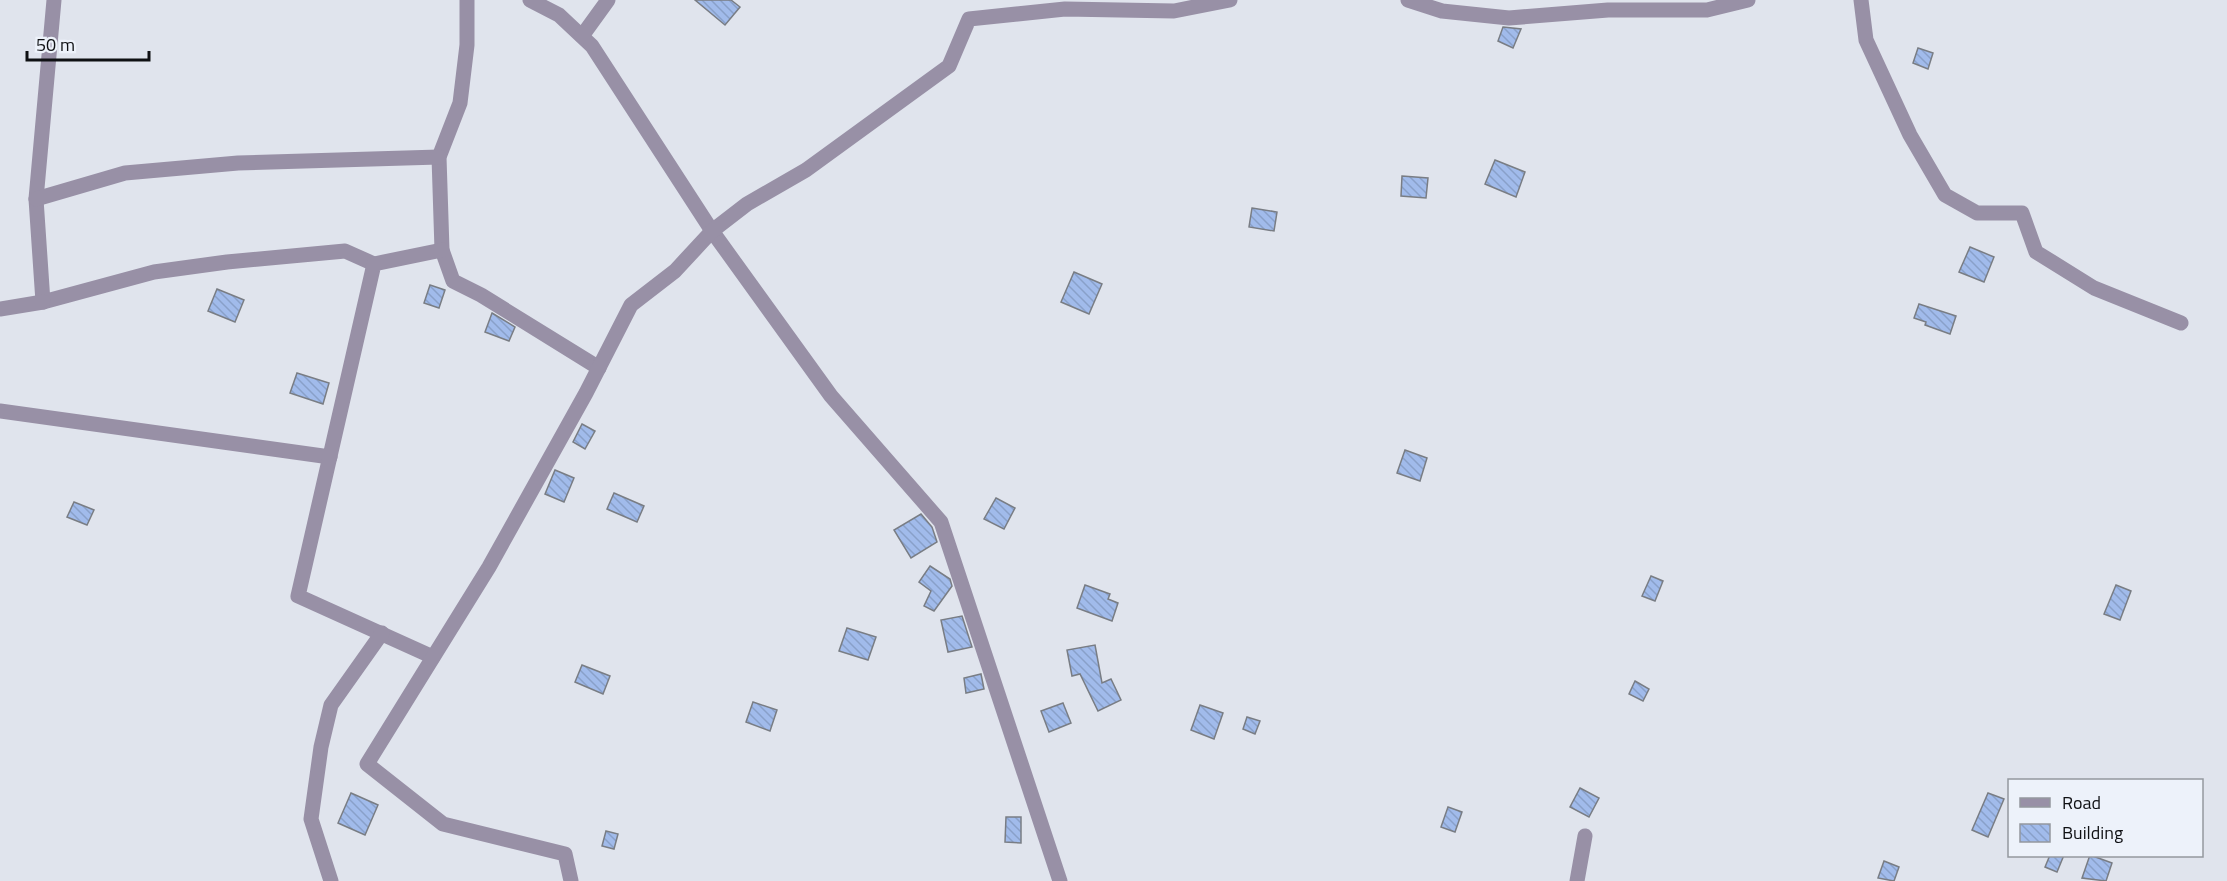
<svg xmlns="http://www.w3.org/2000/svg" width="2227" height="881" font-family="'Titillium Web',sans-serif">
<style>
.building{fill:url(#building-back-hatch);stroke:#797d84;stroke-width:1.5}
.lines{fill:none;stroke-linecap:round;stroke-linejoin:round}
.street{stroke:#9890a6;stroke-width:15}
</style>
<defs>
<pattern id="building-back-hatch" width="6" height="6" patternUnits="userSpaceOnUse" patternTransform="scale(1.5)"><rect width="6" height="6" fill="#a1bbeb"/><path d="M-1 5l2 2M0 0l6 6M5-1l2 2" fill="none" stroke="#89a0c9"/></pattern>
</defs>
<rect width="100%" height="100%" fill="#e0e4ed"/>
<g class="building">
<path d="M695,0h36l9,7 -15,18z"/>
<path d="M1503,27l18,2 -8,19 -15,-7z"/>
<path d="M1918,48l15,5 -5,16 -15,-6z"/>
<path d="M1495,160l30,12 -9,25 -31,-13z"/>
<path d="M1402,176l26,2 -2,20 -25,-2z"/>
<path d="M1252,208l25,4 -3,19 -25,-4z"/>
<path d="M1970,247l24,10 -10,25 -25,-10z"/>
<path d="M1074,272l28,12 -13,30 -28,-12z"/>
<path d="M430,285l15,5 -6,18 -15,-5z"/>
<path d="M217,289l27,11 -9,22 -27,-11z"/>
<path d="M1919,304l37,12 -6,18 -25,-9 1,-3 -12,-4z"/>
<path d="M492,313l23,14 -6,14 -24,-9z"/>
<path d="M297,373l32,10 -6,21 -33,-11z"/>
<path d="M582,424l13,7 -10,18 -12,-7z"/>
<path d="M1405,450l22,8 -7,23 -23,-8z"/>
<path d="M555,470l19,8 -10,24 -19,-8z"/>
<path d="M614,493l30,13 -7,16 -30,-13z"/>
<path d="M996,498l19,10 -11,21 -20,-10z"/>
<path d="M74,502l20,8 -7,15 -20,-8z"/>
<path d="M921,514l11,13 5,15 -26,16 -17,-28z"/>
<path d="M930,566l20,13 2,7 -18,25 -10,-5 7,-15 -12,-9z"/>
<path d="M1651,576l12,5 -8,20 -13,-5z"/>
<path d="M1085,585l25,9 -2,5 10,4 -6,18 -35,-13z"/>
<path d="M2116,585l15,6 -11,29 -16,-6z"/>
<path d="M962,616l10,31 -24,5 -7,-32z"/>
<path d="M847,628l29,9 -8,23 -29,-9z"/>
<path d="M1095,645l7,38 9,-4 10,21 -23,11 -18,-37 -8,2 -5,-26z"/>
<path d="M582,665l28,11 -7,18 -28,-12z"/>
<path d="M981,674l3,15 -18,4 -2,-15z"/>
<path d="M1635,681l14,8 -6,12 -14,-7z"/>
<path d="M753,702l24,8 -7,21 -24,-9z"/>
<path d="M1063,703l8,20 -22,9 -8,-21z"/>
<path d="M1200,705l23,8 -9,26 -23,-9z"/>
<path d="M1247,717l13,4 -5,13 -12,-5z"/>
<path d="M1580,788l19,10 -10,19 -19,-10z"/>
<path d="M351,793l27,12 -13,30 -27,-12z"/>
<path d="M1988,793l16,6 -16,38 -16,-7z"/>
<path d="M1448,807l14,5 -7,20 -14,-5z"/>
<path d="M1006,817h15v26l-16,-1z"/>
<path d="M606,831l12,3 -4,15 -12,-3z"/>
<path d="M2050,855h14l-7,17 -12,-5z"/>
<path d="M2090,855l22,8 -6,18 -24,-3z"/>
<path d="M1884,861l15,6 -5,14 -16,-3z"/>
</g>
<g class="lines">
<g class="street">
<path d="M54,0l-18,199 7,103 111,-30 73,-10 118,-11 29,13"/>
<path d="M467,0v45l-7,58 -21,54 3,93 11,31 28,14 118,73"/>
<path d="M530,0l29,15 33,31 120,185 119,165 110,126 119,359"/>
<path d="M1408,0l34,11 67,7 99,-8h99l41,-10"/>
<path d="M1861,0l5,40 44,95 35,60 32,18h45l14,39 58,36 87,35"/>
<path d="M582,36l26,-36"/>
<path d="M36,199l89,-26 113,-10 201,-6"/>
<path d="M0,309l43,-7"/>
<path d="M0,411l330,46"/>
<path d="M433,657l-135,-61 76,-332 68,-14"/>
<path d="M331,881l-20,-62 10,-72 10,-42 51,-72"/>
<path d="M571,881l-6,-27 -122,-30 -76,-60 122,-197 97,-174 45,-88 44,-34 37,-40 35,-27 59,-34 143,-104 20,-47 96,-10 109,2 56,-11"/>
<path d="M1577,881l8,-45"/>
</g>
</g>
<rect x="2008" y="779" width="195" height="78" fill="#edf2fa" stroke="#94989e" stroke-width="1.5"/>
<rect x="2020" y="798" width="30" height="9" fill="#9890a6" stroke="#94989e" stroke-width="1.5"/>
<text x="2062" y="809" font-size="18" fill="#0f1013">Road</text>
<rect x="2020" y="824" width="30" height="18" fill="url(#building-back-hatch)" stroke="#94989e" stroke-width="1.5"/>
<text x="2062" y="839" font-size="18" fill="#0f1013">Building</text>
<path d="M27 51v9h122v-9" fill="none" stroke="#0f1013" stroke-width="3"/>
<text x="36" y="51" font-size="18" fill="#0f1013" stroke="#edf2fa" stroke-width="4.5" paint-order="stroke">50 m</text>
</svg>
